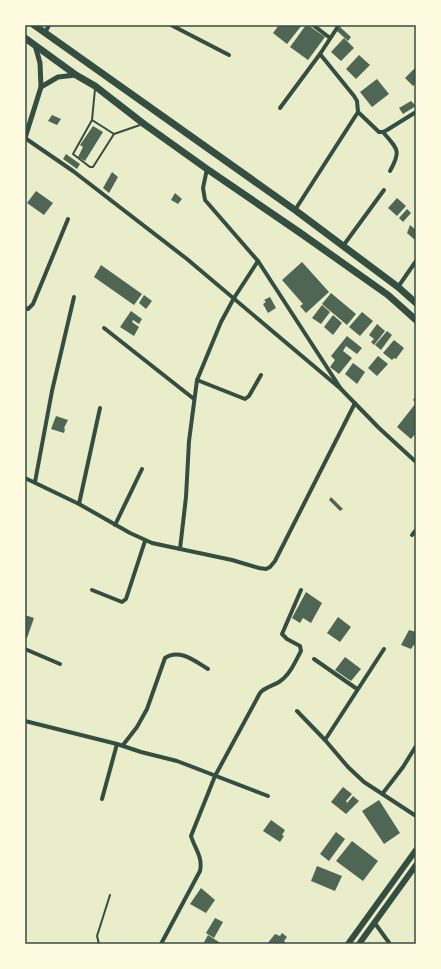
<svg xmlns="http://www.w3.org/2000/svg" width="441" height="969" font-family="Inter,sans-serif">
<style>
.building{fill:#4f6655}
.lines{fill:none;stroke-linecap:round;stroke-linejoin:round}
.service{stroke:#344e41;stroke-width:2}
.minor{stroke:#344e41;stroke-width:4}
.tertiary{stroke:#344e41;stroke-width:5}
.primary{stroke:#344e41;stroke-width:6}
.trunk{stroke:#344e41;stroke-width:7}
.neatline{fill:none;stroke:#344e41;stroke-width:1.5}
</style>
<rect width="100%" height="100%" fill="#e9edc9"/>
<g class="building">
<path d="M279,25h23l-15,19 -14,-11z"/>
<path d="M306,25h2l17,12 -17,23 -18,-13z"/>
<path d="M340,27l11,10 -3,4 -11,-10z"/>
<path d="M344,38l10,10 -13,13 -10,-9z"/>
<path d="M359,55l11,10 -14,14 -10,-10z"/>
<path d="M416,67v16l-3,3 -8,-8z"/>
<path d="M377,79l12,15 -17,13 -12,-15z"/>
<path d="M411,101l5,5 -13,8 -4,-6z"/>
<path d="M52,115l9,4 -4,6 -9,-4z"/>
<path d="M93,126l10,6 -18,29 -7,-4 5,-10 -3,-2z"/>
<path d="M66,154l14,10 -3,5 -14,-10z"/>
<path d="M112,172l6,5 -9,16 -6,-5z"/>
<path d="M36,191l17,12 -9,12 -17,-12z"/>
<path d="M175,193l7,6 -4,5 -7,-4z"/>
<path d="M397,198l9,8 -9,10 -9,-8z"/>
<path d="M407,209l4,4 -8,9 -4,-4z"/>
<path d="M410,225l6,5v8l-1,2 -8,-7z"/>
<path d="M302,262l27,30 -23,21 -6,-7 3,-2 -21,-24z"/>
<path d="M101,265l41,29 -8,11 -40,-28z"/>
<path d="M331,293l25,21 -9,11 -25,-21z"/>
<path d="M144,295l8,6 -6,8 -7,-6z"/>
<path d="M270,297l6,11 -8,5 -5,-9 3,-2 -2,-2z"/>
<path d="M322,305l8,7 -9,12 -9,-6z"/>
<path d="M131,311l11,8 -3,5 -6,-4 -1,2 7,5 -5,9 -14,-9z"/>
<path d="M362,312l11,9 -13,15 -11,-9z"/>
<path d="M333,315l9,8 -9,12 -9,-8z"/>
<path d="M377,324l8,7 -11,14 -3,-3 3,-3 -5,-4z"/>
<path d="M387,331l5,4 -11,15 -6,-5z"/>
<path d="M347,336l15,12 -5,6 -11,-8 -3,5 9,7 -13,16 -9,-7 5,-7 -4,-4z"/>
<path d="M394,340l10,8 -8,11 -2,-1 -2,2 -9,-7z"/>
<path d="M378,356l10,8 -11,12 -9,-8z"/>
<path d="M353,363l12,9 -8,12 -12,-10z"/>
<path d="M416,396v37l-5,6 -14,-12 19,-24 -3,-3z"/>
<path d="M56,416l12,4 -4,8 1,1 -1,4 -13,-4z"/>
<path d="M331,497l12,12 -3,2 -11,-11z"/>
<path d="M306,592l16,11 -11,20 -8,-5 -3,5 -8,-5z"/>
<path d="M25,615l9,3 -7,20 -2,-1z"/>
<path d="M338,617l13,10 -11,15 -13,-9z"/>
<path d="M409,630l7,2v10l-5,7 -10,-4z"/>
<path d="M345,657l16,12 -10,12 -16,-11z"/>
<path d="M343,787l9,7 -6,7 1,2 6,-7 6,5 -13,13 -15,-12z"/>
<path d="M379,800l21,33 -16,11 -22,-33z"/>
<path d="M271,820l14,10 -3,5 2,1 -4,6 -17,-11z"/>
<path d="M336,832l9,7 -16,22 -9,-7z"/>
<path d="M352,841l26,20 -15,20 -27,-20z"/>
<path d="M317,866l25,10 -7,15 -24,-10z"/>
<path d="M201,888l14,12 -9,13 -16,-9z"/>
<path d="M215,918l8,4 -9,16 -8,-5z"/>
<path d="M282,933l5,4 -3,4 3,3h-20l8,-10 5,2z"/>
<path d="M208,935l14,9h-19z"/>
</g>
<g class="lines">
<g class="service">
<path d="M95,89l-3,31 22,14 26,-9"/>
<path d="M92,120l-19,34 17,13h3l21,-33"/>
<path d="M99,944l-2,-8 13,-41"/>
</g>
<g class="minor">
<path d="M171,25l58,30"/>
<path d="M313,25l17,13"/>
<path d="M45,33l4,-8"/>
<path d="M280,108l40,-54"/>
<path d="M358,112l21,20h4l4,-2 29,-18"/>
<path d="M383,132c14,17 19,18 7,39"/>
<path d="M25,138l48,33 114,88 154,130"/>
<path d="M207,169l-4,19 2,12 53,61 83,128 38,39 37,34"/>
<path d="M295,210l63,-98 -1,-11 -3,-5 -34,-42 19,-29"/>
<path d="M343,246l41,-56"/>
<path d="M398,287l18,-26"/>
<path d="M25,308l3,1 5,-5 35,-85"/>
<path d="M104,328l90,71"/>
<path d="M197,380l48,19 4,-3 12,-21"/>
<path d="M25,478l54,26 51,29 22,10 80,17 27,8 7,1 4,-2 5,-6 80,-158"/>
<path d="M35,482l17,-91 22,-94"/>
<path d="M79,504l21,-96"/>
<path d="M115,525l27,-56"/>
<path d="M412,535l4,-5"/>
<path d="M180,549l6,-52 3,-56 8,-61 24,-58 13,-24 24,-37"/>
<path d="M92,590l30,12 4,-3 19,-58"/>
<path d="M25,649l35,15"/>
<path d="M314,659l43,30"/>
<path d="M297,711l28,29 23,27 16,15 52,34"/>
<path d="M25,721l92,23 24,8 36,9 91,35"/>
<path d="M325,740l59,-91"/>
<path d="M123,745l14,-18 10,-18 18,-51c14,-10 30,3 43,11"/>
<path d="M383,793l20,-26 13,-21"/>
<path d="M102,799l15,-55"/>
<path d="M374,922l16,22"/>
<path d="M161,944l39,-73c3,-14 -5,-22 -9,-35l24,-60 45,-83c5,-6 13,-7 19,-11 11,-7 16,-20 22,-31l-1,-5 -13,-7 -5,-5 19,-44"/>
</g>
<g class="tertiary">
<path d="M41,87l17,-10 18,-2"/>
<path d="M25,138l16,-51 -1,-24 -5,-18"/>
</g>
<g class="primary">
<path d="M348,944l68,-94"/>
<path d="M359,944l57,-79"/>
</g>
<g class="trunk">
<path d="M34,25l261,185 103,77 18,16"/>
<path d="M25,38l51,37 19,11 49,38 63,45 92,63 89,63 28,25"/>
</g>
</g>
<rect width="441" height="969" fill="none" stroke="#fefae0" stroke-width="52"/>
<rect x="26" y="26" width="389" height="917" class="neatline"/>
</svg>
